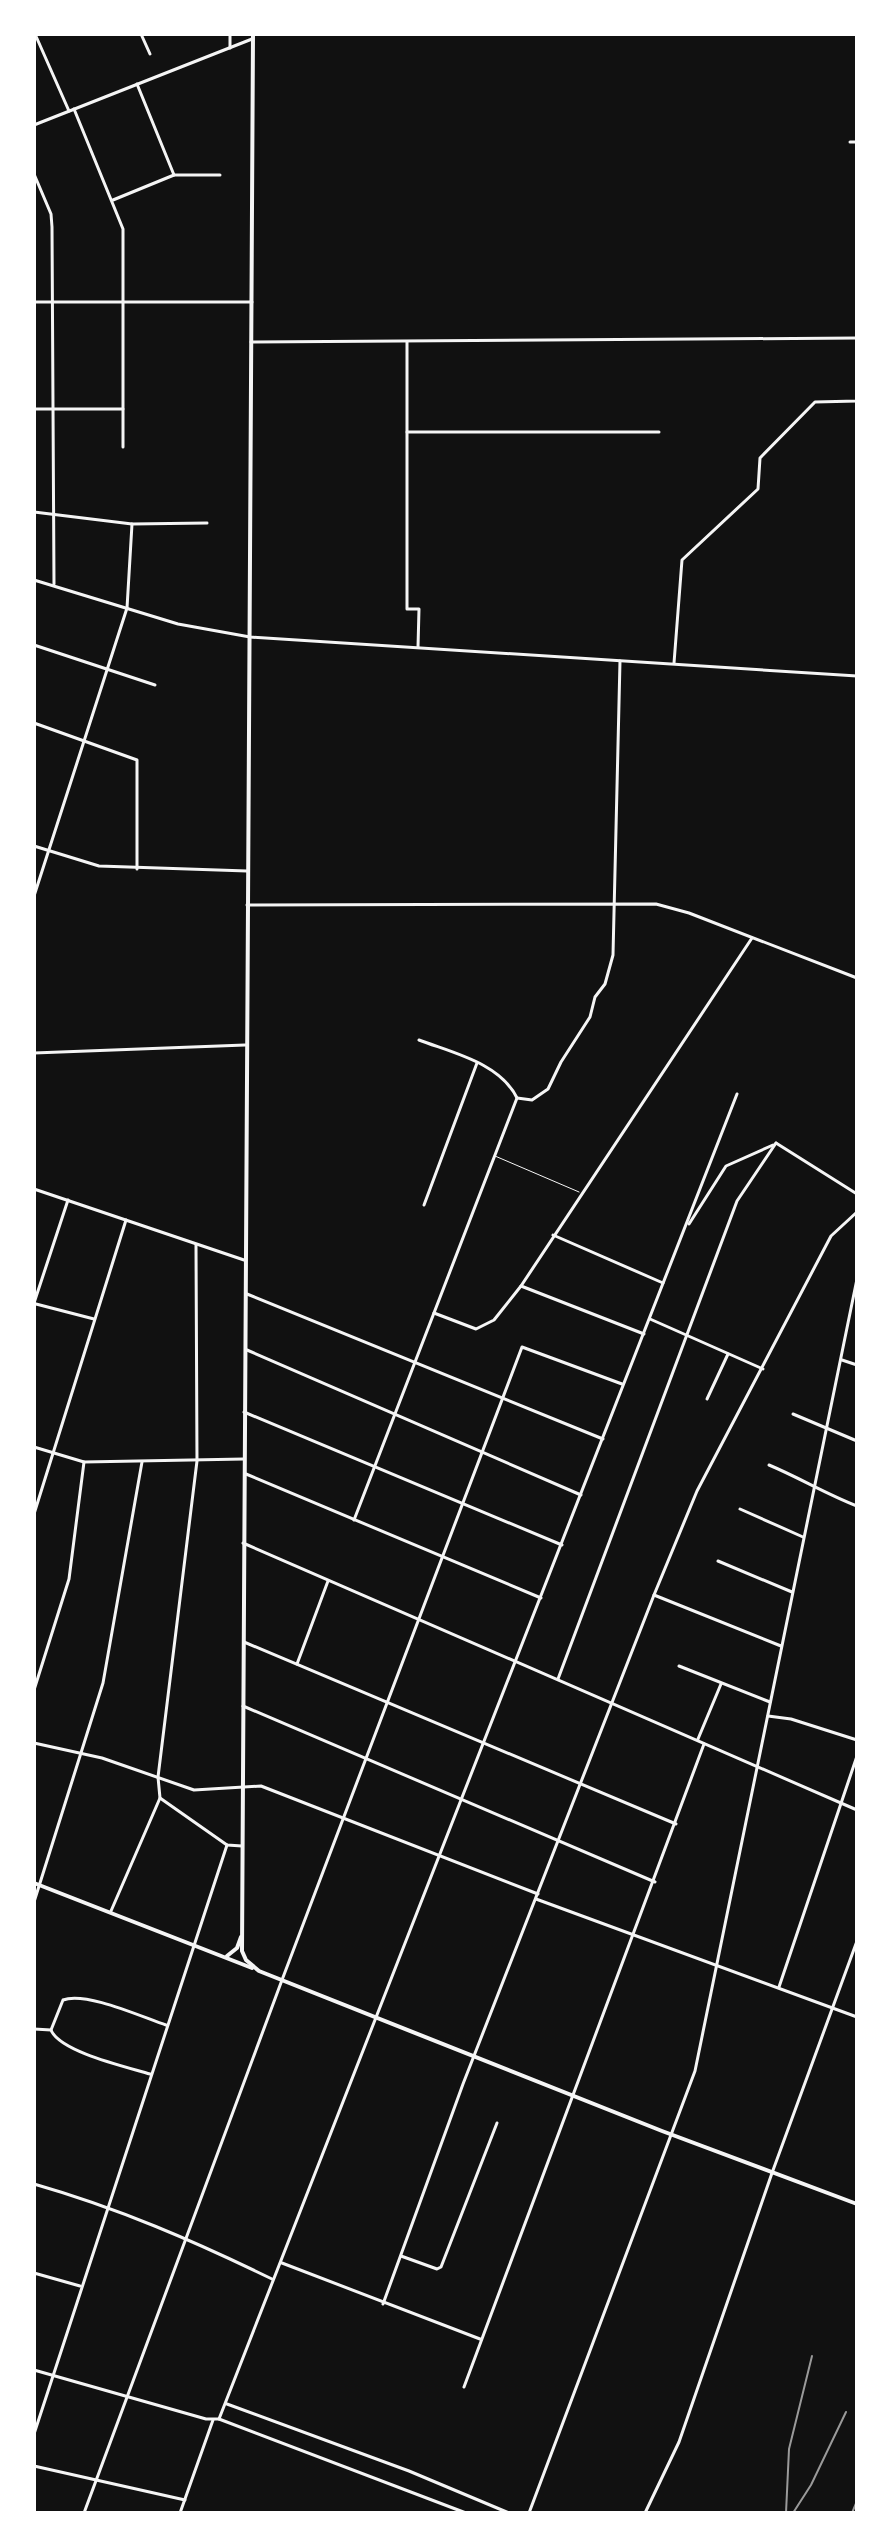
<svg xmlns="http://www.w3.org/2000/svg" width="891" height="2547" font-family="Commissioner,sans-serif">
<style>
.lines{fill:none;stroke-linecap:round;stroke-linejoin:round}
.service{stroke:#f5f5f5;stroke-width:1}
.minor{stroke:#f5f5f5;stroke-width:3}
.tertiary{stroke:#f5f5f5;stroke-width:3}
.secondary{stroke:#f5f5f5;stroke-width:4}
.primary{stroke:#f5f5f5;stroke-width:4}
.rail{stroke:#9a9a9a;stroke-width:2}
</style>
<rect width="100%" height="100%" fill="#111"/>
<g class="lines">
<path class="service" d="M495,1156l84,36"/>
<g class="minor">
<path d="M35,34l34,77"/>
<path d="M141,34l9,20"/>
<path d="M230,48v-14"/>
<path d="M137,84l37,91"/>
<path d="M74,109l49,120v218"/>
<path d="M34,125l218,-86"/>
<path d="M850,142h7"/>
<path d="M34,174l17,40 1,13 2,357"/>
<path d="M113,200l61,-25h46"/>
<path d="M34,302h218"/>
<path d="M251,342l606,-4"/>
<path d="M407,342v267h12l-1,38"/>
<path d="M34,409h89"/>
<path d="M407,432h252"/>
<path d="M34,512l98,12 75,-1"/>
<path d="M34,645l121,40"/>
<path d="M674,663l8,-103 76,-71 2,-31 55,-56 42,-1v-12"/>
<path d="M34,723l103,37v109"/>
<path d="M34,896l93,-288 5,-84"/>
<path d="M34,1053l211,-8"/>
<path d="M517,1098l15,2 16,-11 13,-27 29,-45 5,-20 10,-13 8,-29 7,-294"/>
<path d="M776,1143l81,51"/>
<path d="M424,1205l53,-142"/>
<path d="M689,1224l37,-58 47,-21"/>
<path d="M553,1235l110,48"/>
<path d="M196,1245l1,216 -39,316 2,21 67,47 15,1"/>
<path d="M521,1286l123,48"/>
<path d="M247,1294l356,145"/>
<path d="M34,1303l34,-103"/>
<path d="M36,1304l58,15"/>
<path d="M434,1313l42,16 18,-9 27,-34 231,-348"/>
<path d="M650,1319l113,50"/>
<path d="M247,1350l334,145"/>
<path d="M842,1360l15,5"/>
<path d="M707,1399l21,-45"/>
<path d="M244,1412l318,133"/>
<path d="M793,1414l64,27"/>
<path d="M769,1465c31,13 57,29 88,41"/>
<path d="M246,1474l295,124"/>
<path d="M740,1509l63,28"/>
<path d="M34,1514l92,-294"/>
<path d="M354,1520l163,-422c-17,-35 -64,-45 -98,-58"/>
<path d="M243,1543l614,267"/>
<path d="M718,1561l74,31"/>
<path d="M654,1595l127,51"/>
<path d="M244,1642l432,182"/>
<path d="M297,1664l31,-83"/>
<path d="M679,1666l91,36"/>
<path d="M558,1679l179,-478 39,-58"/>
<path d="M34,1690l35,-111 15,-117"/>
<path d="M243,1706l412,176"/>
<path d="M768,1716l23,3 66,21"/>
<path d="M698,1739l23,-55"/>
<path d="M34,1743l68,15 92,32 67,-4 277,108"/>
<path d="M536,1899l321,118"/>
<path d="M34,1902l69,-219 39,-221"/>
<path d="M111,1911l49,-113"/>
<path d="M282,1980l240,-633 100,37"/>
<path d="M779,1987l78,-231"/>
<path d="M34,2029l17,1c9,22 76,37 99,44"/>
<path d="M51,2030l12,-30c22,-9 79,17 103,25"/>
<path d="M772,2173l85,-232"/>
<path d="M34,2184c84,24 160,57 238,95"/>
<path d="M401,2256l36,13 4,-2 56,-144"/>
<path d="M282,2263l198,76"/>
<path d="M34,2273l46,13"/>
<path d="M383,2304l80,-220 191,-489 43,-104 134,-255 26,-24"/>
<path d="M34,2370l172,49h13l247,94"/>
<path d="M464,2387l240,-643"/>
<path d="M227,2404l182,67 100,42"/>
<path d="M219,2419l518,-1325"/>
<path d="M34,2434l193,-589"/>
<path d="M34,2466l151,34"/>
<path d="M180,2513l33,-93"/>
</g>
<g class="tertiary">
<path d="M34,580l144,44 72,13 607,39"/>
<path d="M34,846l65,20 148,5"/>
<path d="M247,905l409,-1 33,9 168,65"/>
<path d="M34,1189l210,71"/>
<path d="M34,1447l50,15 160,-3"/>
<path d="M84,2513l198,-533"/>
<path d="M529,2513l166,-442 162,-792"/>
<path d="M645,2513l34,-71 93,-269"/>
</g>
<g class="secondary">
<path d="M34,1883l218,85"/>
<path d="M227,1956l10,-8 4,-11"/>
</g>
<path class="primary" d="M253,34l-11,1917 4,9 13,11 403,160 195,73"/>
<g class="rail">
<path d="M786,2513l3,-64 23,-93"/>
<path d="M793,2513l18,-28 35,-73"/>
<path d="M852,2513l5,-12"/>
</g>
</g>
<rect width="891" height="2547" fill="none" stroke="#ffffff" stroke-width="72"/>
</svg>
